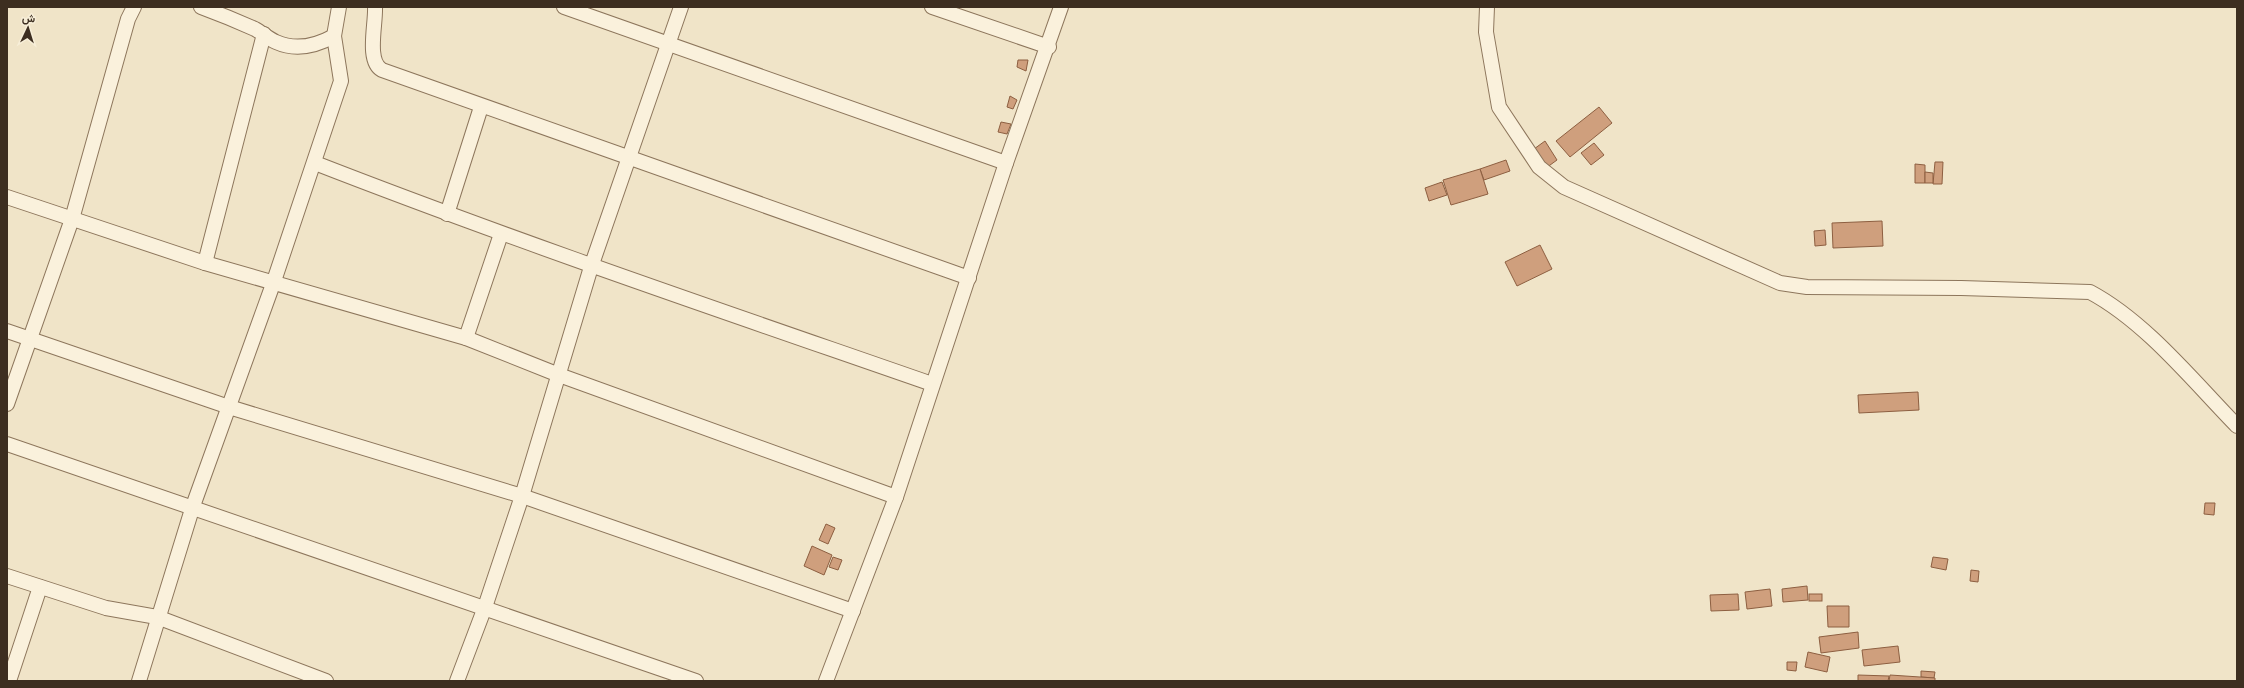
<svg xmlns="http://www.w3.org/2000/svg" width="2244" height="688" font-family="'Roboto Serif',Vazirmatn,serif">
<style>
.building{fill:#cf9f7d;stroke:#8d5f41}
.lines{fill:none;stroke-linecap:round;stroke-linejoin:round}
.minor-casing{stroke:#8d765c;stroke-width:16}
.minor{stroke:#faf1dc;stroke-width:14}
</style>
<rect width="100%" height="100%" fill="#f0e4c8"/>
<g class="building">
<path d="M1018,60h10l-2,11 -9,-4z"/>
<path d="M1010,96l7,4 -4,9 -6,-2z"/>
<path d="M1599,107l13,16 -42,34 -14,-16z"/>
<path d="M1001,122l10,2 -4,10 -9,-2z"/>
<path d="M1545,141l12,19 -11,8 -12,-19z"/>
<path d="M1594,143l10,12 -13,10 -10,-12z"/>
<path d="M1506,160l4,11 -26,9 -4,-11z"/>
<path d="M1935,162h8l-1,22h-9z"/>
<path d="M1915,164l10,1v18h-10z"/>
<path d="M1480,169l8,25 -37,11 -8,-25z"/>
<path d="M1925,172l8,1v10h-8z"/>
<path d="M1442,182l5,13 -18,6 -4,-13z"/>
<path d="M1882,221l1,25 -50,2 -1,-25z"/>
<path d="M1825,230l1,15 -11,1 -1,-15z"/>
<path d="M1540,245l12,24 -35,17 -12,-24z"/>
<path d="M1918,392l1,18 -60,3 -1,-18z"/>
<path d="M2205,503h10l-1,12 -10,-1z"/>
<path d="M826,524l9,4 -7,16 -9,-4z"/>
<path d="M812,546l20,9 -8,20 -20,-9z"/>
<path d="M833,557l9,3 -4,10 -9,-3z"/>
<path d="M1933,557l15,2 -2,11 -15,-3z"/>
<path d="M1971,570l8,1 -1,11 -8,-1z"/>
<path d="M1807,586l1,14 -25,2 -1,-13z"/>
<path d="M1770,589l2,17 -25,3 -2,-17z"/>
<path d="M1738,594l1,16 -28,1 -1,-16z"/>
<rect x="1809" y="594" width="13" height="7"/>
<path d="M1827,606h22v21h-21z"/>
<path d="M1858,632l1,16 -38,5 -2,-16z"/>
<path d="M1898,646l2,16 -36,4 -2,-16z"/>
<path d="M1808,652l22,5 -3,15 -22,-5z"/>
<path d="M1787,662h10l-1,9 -9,-1z"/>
<path d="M1921,671l14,1 -1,6 -13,-1z"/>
<path d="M1858,675l31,1 -1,5h-30z"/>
<path d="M1890,675l45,3v3h-46z"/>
</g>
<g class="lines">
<g class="minor-casing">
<g id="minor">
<path d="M201,7c19,7 36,14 54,22 7,4 14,10 21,13 20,9 40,4 58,-6"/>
<path d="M375,7c1,17 -9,54 7,63l587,208"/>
<path d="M564,7l442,156"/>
<path d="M932,7l117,40"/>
<path d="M1487,7l-1,25 13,75 40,60 25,20 216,96 27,4 154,1 129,4c56,30 103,89 147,134"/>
<path d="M315,163c203,79 410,149 617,221"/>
<path d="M7,197l198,66 261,75 93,37 337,122"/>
<path d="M447,214l34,-107"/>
<path d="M205,263l59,-229"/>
<path d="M7,331l222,76 293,89 331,115"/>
<path d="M466,338l35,-104"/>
<path d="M7,404l65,-185 56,-200 6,-12"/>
<path d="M7,444l689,237"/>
<path d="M7,576l99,32 51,9 169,64"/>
<path d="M9,681l31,-94"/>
<path d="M139,681l54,-175 80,-222 68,-203 -7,-45 5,-29"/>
<path d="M457,681l28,-74 37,-111 69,-229 90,-260"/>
<path d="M826,681l70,-184 110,-334 55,-156"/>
</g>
</g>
<use href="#minor" class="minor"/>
</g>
<rect width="2244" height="688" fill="none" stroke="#3d2e20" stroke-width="16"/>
<g transform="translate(28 28) rotate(4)" stroke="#f7eed8" stroke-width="3" paint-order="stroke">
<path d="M0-3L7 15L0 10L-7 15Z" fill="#3d2e20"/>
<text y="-6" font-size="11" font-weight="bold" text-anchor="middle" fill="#3d2e20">ش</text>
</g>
</svg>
